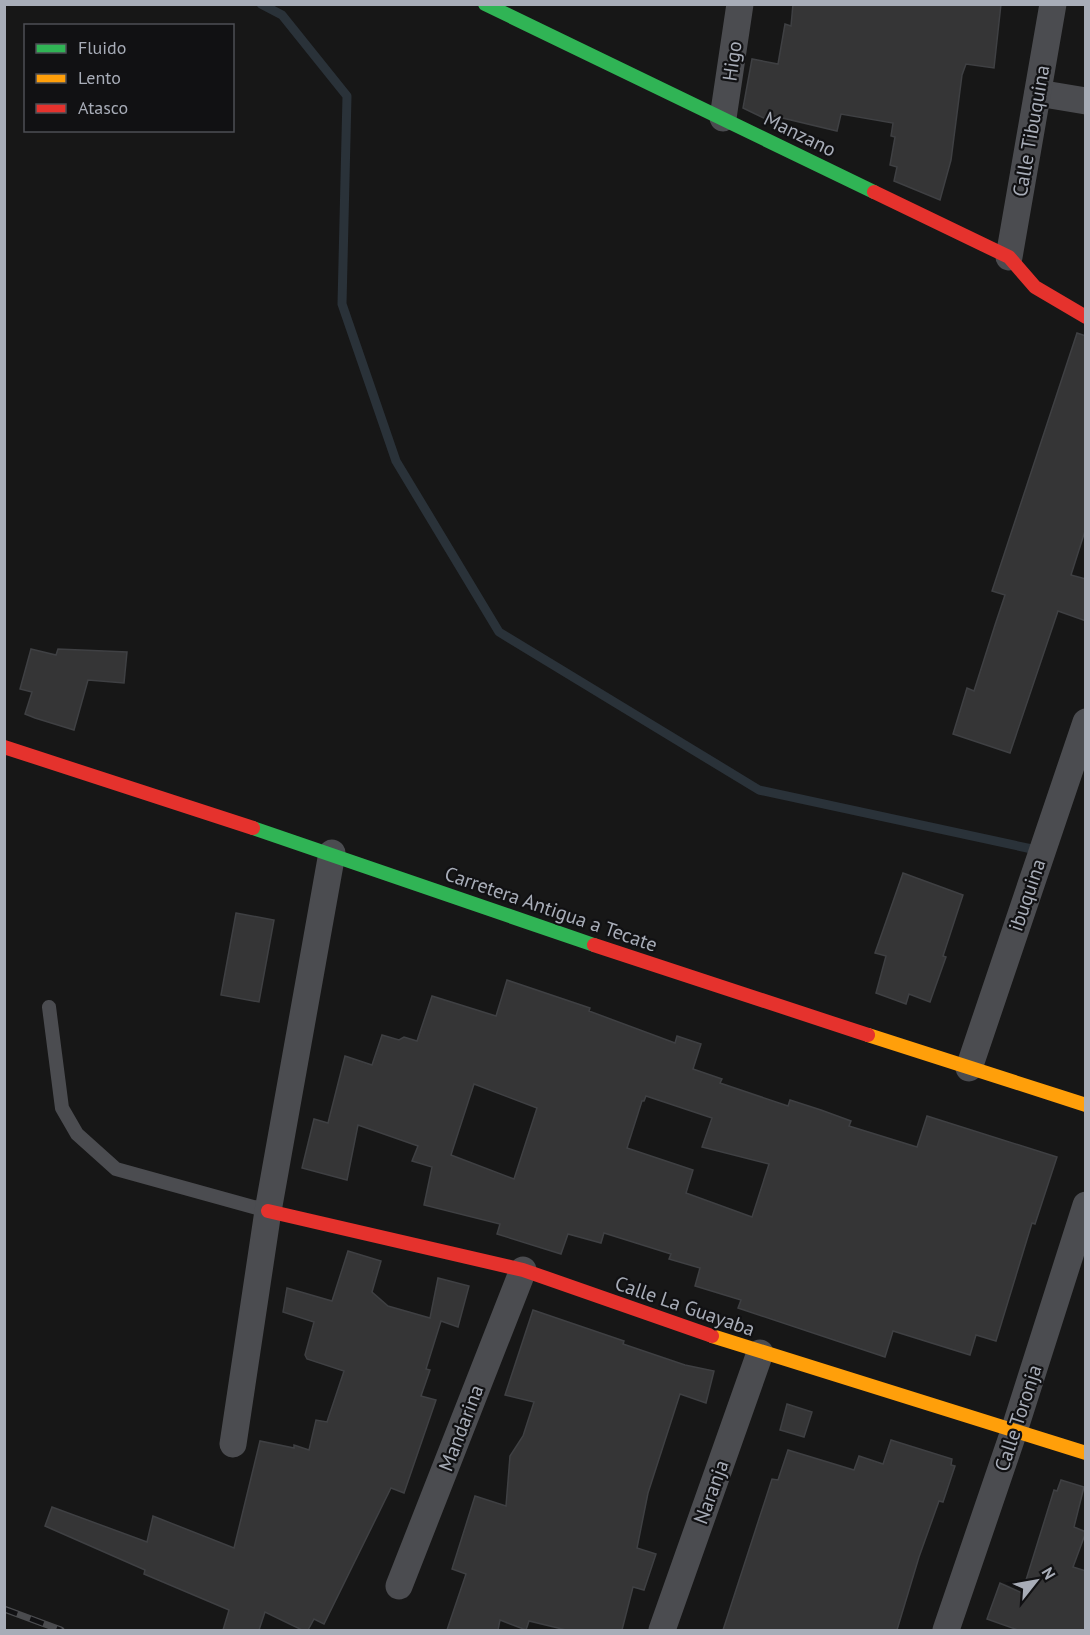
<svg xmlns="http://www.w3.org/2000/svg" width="1090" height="1635" font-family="'PT Sans',sans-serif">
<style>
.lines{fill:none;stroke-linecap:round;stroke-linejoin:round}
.stream{stroke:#2a3239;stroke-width:9}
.building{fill:#353536;stroke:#3f4043;stroke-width:1.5;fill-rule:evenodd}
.lane{stroke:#4b4c50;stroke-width:14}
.street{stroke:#4b4c50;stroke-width:27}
.fast{stroke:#30b455;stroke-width:14}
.slow{stroke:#ff9f0a;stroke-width:14}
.jam{stroke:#e5322d;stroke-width:14}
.rail-casing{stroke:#4b4c4f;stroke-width:7}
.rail{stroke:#111113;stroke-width:4.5;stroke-dasharray:14;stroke-linecap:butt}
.labels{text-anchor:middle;stroke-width:4.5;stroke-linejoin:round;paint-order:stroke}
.street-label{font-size:20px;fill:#a8adb8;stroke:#111113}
</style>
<rect width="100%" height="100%" fill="#171717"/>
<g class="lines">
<path class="stream" d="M261,4l21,11 65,81 -5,208 54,157 103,171 260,158 273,59"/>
</g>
<g class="building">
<path d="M793,4h208l-7,64 -28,-4 -4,11 -11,85 -11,40 -46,-19 3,-14 -7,-2 5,-28 -4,-1 2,-13 -52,-9 -4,17 -63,-15 -2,6 -29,-14 9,-49 26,5 7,-40 6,2z"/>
<path d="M1077,333l9,3v192l-15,47 15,4v42l-28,-10 -48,142 -57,-19 14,-46 7,3 21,-66 10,-30 -13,-4z"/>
<path d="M31,649l25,6 2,-6 69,3 -3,31 -36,-3 -14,50 -39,-12 -10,-4 7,-22 -12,-3z"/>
<path d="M903,873l60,22 -20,61 3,1 -16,45 -21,-8 -3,10 -30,-11 10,-37 -11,-3z"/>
<path d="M236,913l38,7 -15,82 -38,-7z"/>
<path d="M507,980l83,28 -1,3 86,32 2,-7 24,8 -8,25 29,10 -2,4 68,23 2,-6 31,10 30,11 -2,5 68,21 10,-31 130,41 -22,67 -3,-1 -36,118 -20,-6 -6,20 -77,-24 -8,26 -147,-49 3,-8 -46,-14 5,-18 -31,-9 2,-5 -67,-21 -3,10 -33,-9 -7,20 -64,-20 3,-10 -76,-19 8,-38 -20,-6 6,-15 -60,-21 -11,55 -45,-12 12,-49 14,4 17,-67 27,9 10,-30 17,5 5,-3 13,4 15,-45 64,20zM474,1084l63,24 -23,71 -63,-24zM646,1096l66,22 -10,29 67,17 -17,53 -66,-24 7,-23 -66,-22 15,-47h2z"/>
<path d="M348,1251l33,10 -9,31 16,14 42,12 8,-40 31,8 -11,41 -17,-6 -15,48 4,1 -9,26 15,4 -32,93 -13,-5 -67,136 -10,-5 -6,11h-6l-37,-18 -6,18h-36l6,-20 -85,-36 1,-4 -100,-44 7,-19 95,35 6,-26 81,32 26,-107 34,7v-3l15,5 7,-30 11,2 17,-51 -37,-12 -2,-4 9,-33 -31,-10 4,-24 45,13z"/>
<path d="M533,1310l91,31 -1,3 62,21 29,6 -8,32 -26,-9 -32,99 -11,55 19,6 -12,36 -11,-3 -11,43h-56l-37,-9 -3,9 -26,-10 -2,10h-51l19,-56 -14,-5 23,-73 31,10 4,-50 13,-20 11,-34 -29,-7z"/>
<path d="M787,1404l25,8 -8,25 -24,-7z"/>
<path d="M891,1440l61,19 -1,6 4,1 -12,36 -4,-1 -20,56 -22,73h-174l49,-151 6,1 10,-30 66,20 5,-14 24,8z"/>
<path d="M1061,1480l23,7 -10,40 12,5 -13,35 13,4v59h-68l-31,-11 13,-36 22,10 32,-103 3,1z"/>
</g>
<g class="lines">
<path class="lane" d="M49,1007l13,101 15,26 39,35 152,42"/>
<g class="street">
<path d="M1038,93l48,8"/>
<path d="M723,118l17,-114"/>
<path d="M1009,257l44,-253"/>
<path d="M969,1068l117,-346"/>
<path d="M233,1444l35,-233 64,-358"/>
<path d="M399,1586l124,-316"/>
<path d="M662,1630l98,-277"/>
<path d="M946,1630l68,-199 72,-226"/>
</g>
<g class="fast">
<path d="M485,4l389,188"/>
<path d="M253,828l341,117"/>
</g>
<g class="slow">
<path d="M868,1035l218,70"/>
<path d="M712,1336l374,117"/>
</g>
<g class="jam">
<path d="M874,192l135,65 26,30 51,30"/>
<path d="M4,747l249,81"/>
<path d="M594,945l274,90"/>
<path d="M268,1211l255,59 189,66"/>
</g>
<g class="rail-casing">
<path id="rail" d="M4,1609l57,21"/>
</g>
<use href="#rail" class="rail"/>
</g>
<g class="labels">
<g class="street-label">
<text transform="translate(732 61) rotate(-82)" y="7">Higo</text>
<text transform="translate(1031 131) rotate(-80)" y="7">Calle Tibuquina</text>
<text transform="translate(800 134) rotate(26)" y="7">Manzano</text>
<text transform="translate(1027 895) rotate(-71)" y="7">ibuquina</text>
<text transform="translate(551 909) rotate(19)" y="7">Carretera Antigua a Tecate</text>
<text transform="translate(685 1306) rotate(19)" y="7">Calle La Guayaba</text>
<text transform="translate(1018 1418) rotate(-72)" y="7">Calle Toronja</text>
<text transform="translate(461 1428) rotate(-69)" y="7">Mandarina</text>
<text transform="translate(711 1492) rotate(-70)" y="7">Naranja</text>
</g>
</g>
<rect width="1090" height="1635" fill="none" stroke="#a8adb8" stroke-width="12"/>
<rect x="24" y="24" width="210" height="108" fill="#111113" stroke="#4d4f55" stroke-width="1.5"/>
<rect x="36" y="44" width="30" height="9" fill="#30b455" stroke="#4d4f55" stroke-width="1.5"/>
<text x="78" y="54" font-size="18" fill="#a8adb8">Fluido</text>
<rect x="36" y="74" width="30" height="9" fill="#ff9f0a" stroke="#4d4f55" stroke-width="1.5"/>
<text x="78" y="84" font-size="18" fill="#a8adb8">Lento</text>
<rect x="36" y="104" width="30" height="9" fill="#e5322d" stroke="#4d4f55" stroke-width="1.5"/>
<text x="78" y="114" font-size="18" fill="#a8adb8">Atasco</text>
<g transform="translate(1036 1581) rotate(59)" stroke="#111113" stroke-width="4.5" paint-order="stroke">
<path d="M0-4.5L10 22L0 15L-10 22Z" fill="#a8adb8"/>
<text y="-9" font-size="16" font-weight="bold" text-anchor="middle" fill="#a8adb8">N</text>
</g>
</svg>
